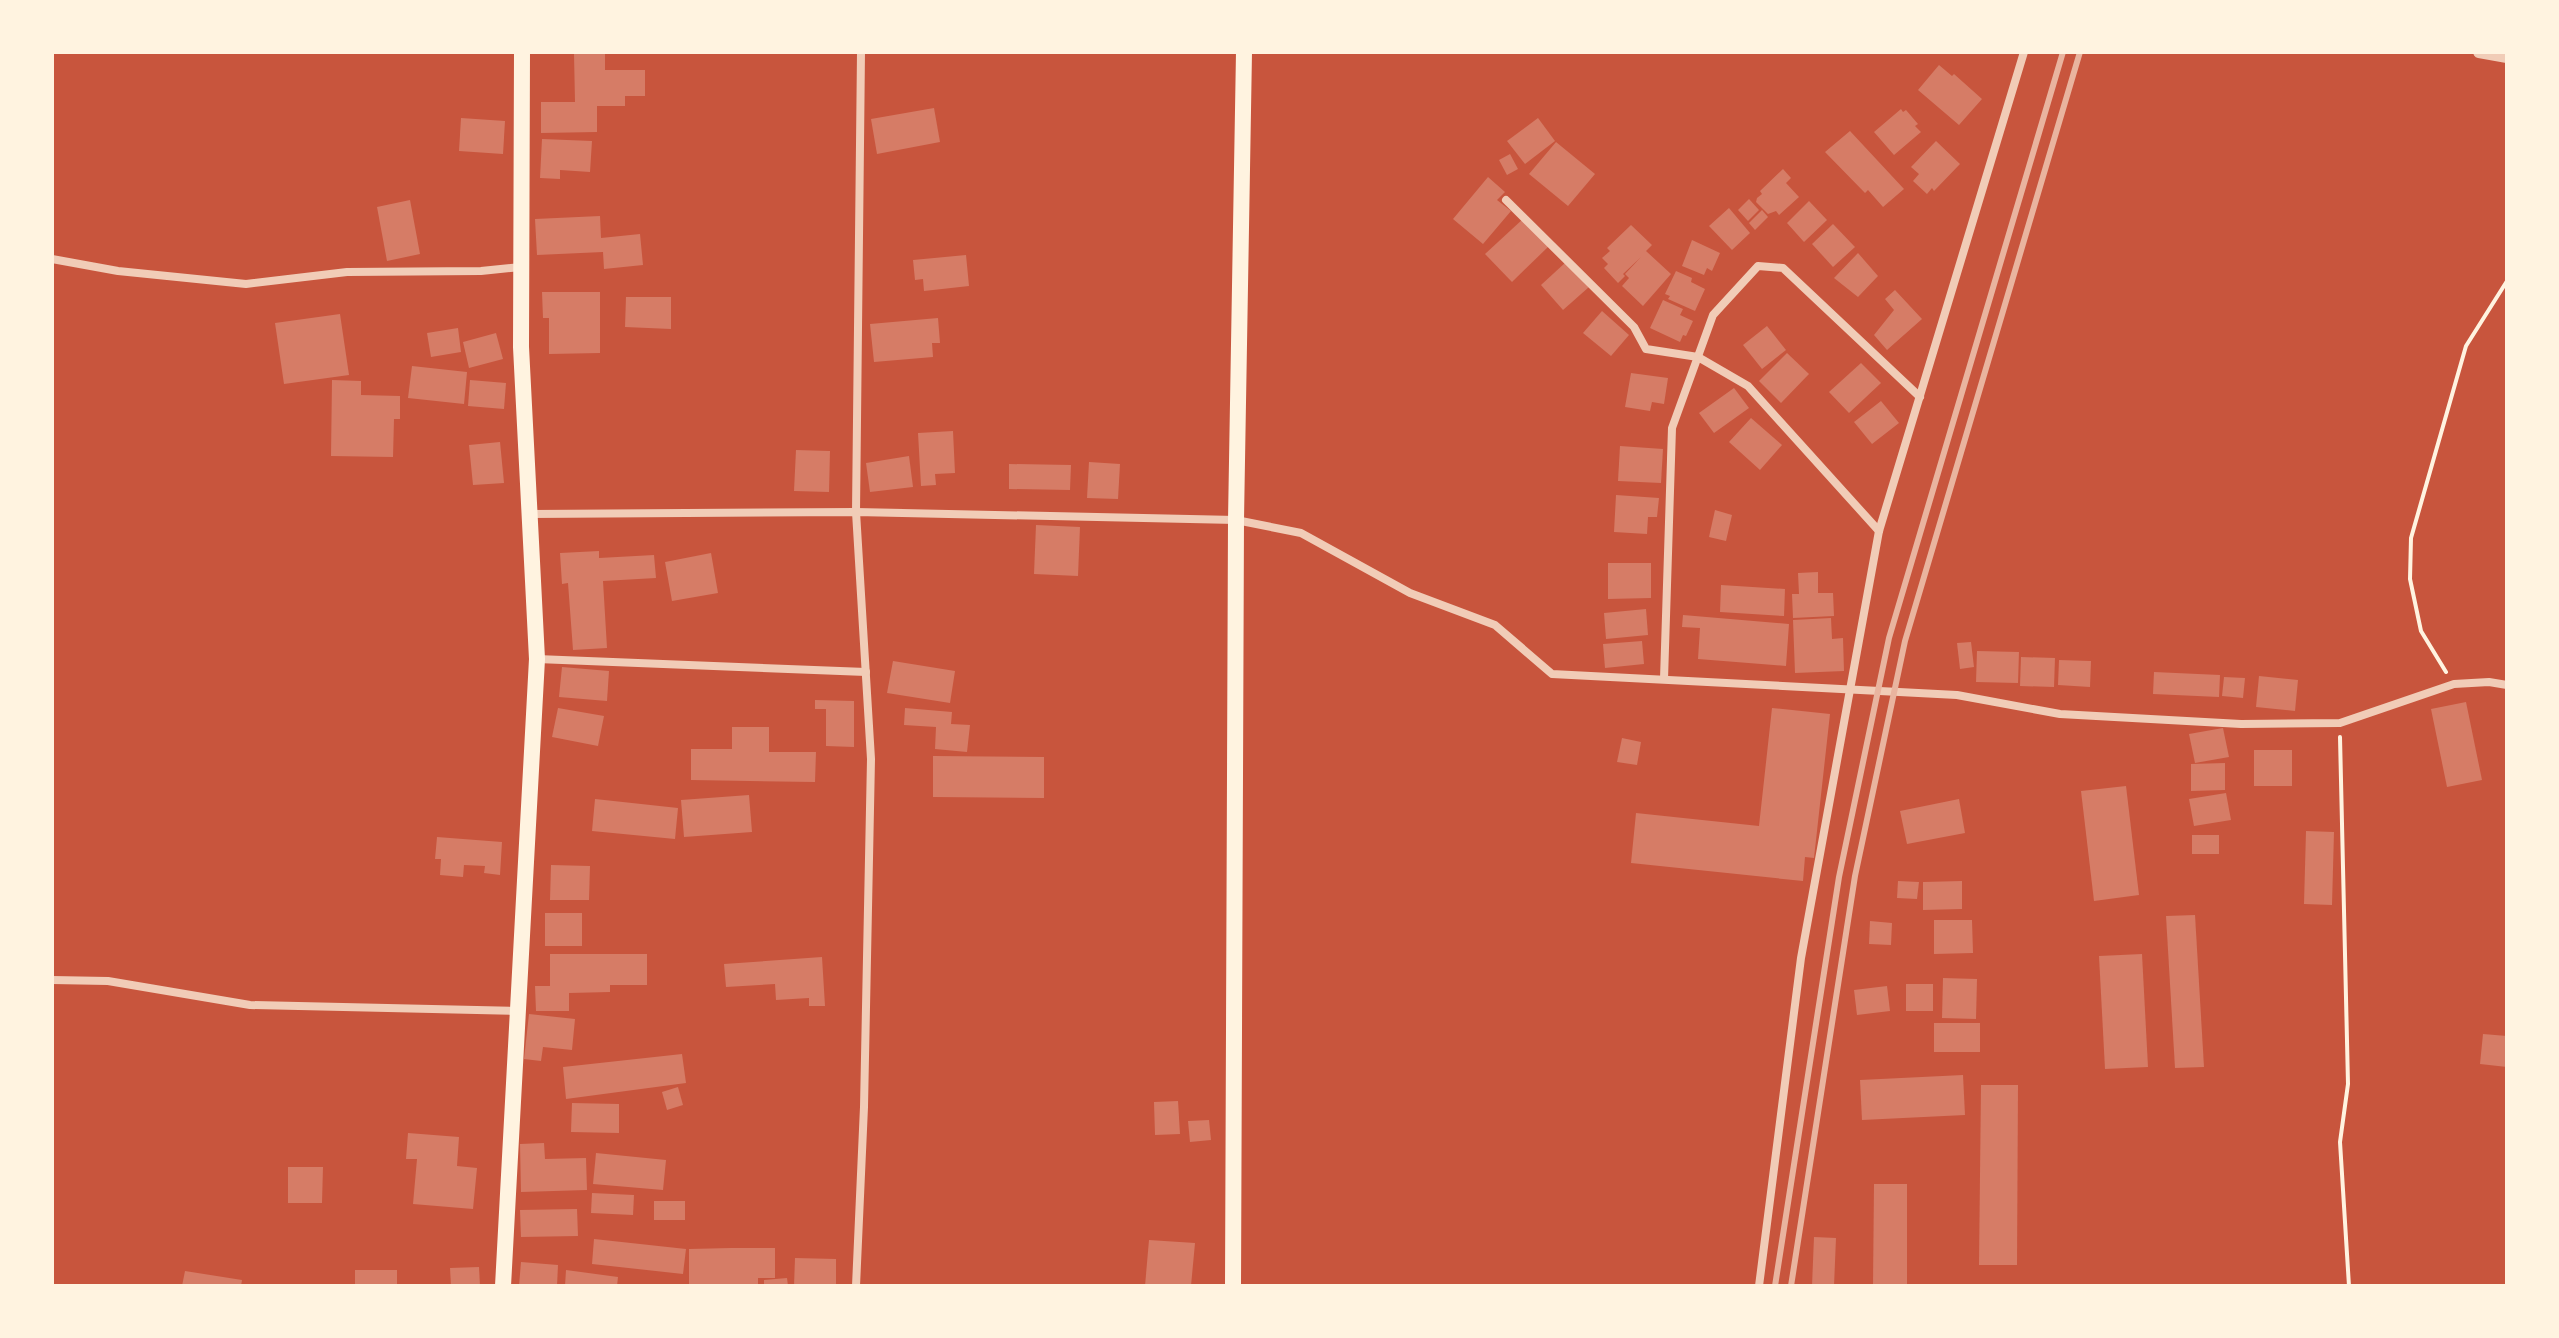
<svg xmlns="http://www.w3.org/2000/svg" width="2559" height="1338" font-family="'Asap Condensed',sans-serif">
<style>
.building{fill:#d67c66}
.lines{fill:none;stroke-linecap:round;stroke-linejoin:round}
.path{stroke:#fff3e0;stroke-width:4}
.minor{stroke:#f1ccb7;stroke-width:8}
.tertiary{stroke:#f1ccb7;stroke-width:12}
.primary{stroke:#fff3e0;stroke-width:16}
.rail{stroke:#e9b49f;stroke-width:6}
</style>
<rect width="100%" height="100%" fill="#c8553d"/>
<g class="building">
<path d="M605,53v17h40v26h-20v10h-28v26l-56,1v-31h34l-1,-48z"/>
<path d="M1939,65l13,11 2,-2 28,25 -23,26 -41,-35z"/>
<path d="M934,108l6,34 -63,12 -6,-35z"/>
<path d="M1901,109l2,3 3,-2 12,14 -3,2 6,6 -27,23 -20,-23z"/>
<path d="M461,118l44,3 -2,33 -44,-3z"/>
<path d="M1538,118l17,23 -30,23 -18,-23z"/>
<path d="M1850,131l54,58 -21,18 -15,-17 -3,3 -40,-41z"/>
<path d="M542,139l50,2 -2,31 -30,-2v9l-20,-1z"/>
<path d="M1936,141l24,23 -26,27 -2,-3 -5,6 -14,-13 6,-7 -8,-7z"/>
<path d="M1556,142l39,32 -27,32 -39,-32z"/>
<path d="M1510,154l8,15 -11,6 -8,-15z"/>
<path d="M1783,169l8,9 -5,5 13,14 -20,18 -3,-4 -8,3 -12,-12 1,-4 5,-4 -2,-3z"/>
<path d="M1488,177l17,15 -8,8 14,11 -28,33 -30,-25z"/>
<path d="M1749,199l10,11 -11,11 -10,-11z"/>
<path d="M410,200l10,54 -33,7 -10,-54z"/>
<path d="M1809,201l18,19 -23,22 -17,-19z"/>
<path d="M1729,208l21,25 -18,17 -23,-24z"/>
<path d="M1762,210l6,7 -13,13 -6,-7z"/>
<path d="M600,216l1,22 39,-4 3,31 -39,4 -1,-17 -66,3 -2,-36z"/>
<path d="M1524,218l26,27 -38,37 -27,-28z"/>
<path d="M1833,224l22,23 -22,20 -21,-23z"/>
<path d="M1631,225l21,20 -6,6 25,23 -28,32 -21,-20 7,-8 -4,-4 16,-17 -18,17 2,2 -7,7 -14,-15 4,-4 -6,-6 8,-7 -3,-3z"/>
<path d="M1692,240l28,13 -8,18 -5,-3 -3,7 -22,-9z"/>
<path d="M1858,253l20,23 -20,21 -24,-19z"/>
<path d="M966,255l3,31 -45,5 -1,-12 -8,1 -2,-20z"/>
<path d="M1566,262l23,25 -26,23 -22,-25z"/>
<path d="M1676,271l16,7 -1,4 14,7 -10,22 -27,-12 2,-3 -5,-2z"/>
<path d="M1895,290l27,29 -35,31 -13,-15 20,-25 -9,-11z"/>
<path d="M542,292h58v61l-51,1v-36h-6z"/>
<path d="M626,297h45v32l-46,-2z"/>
<path d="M1663,300l20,9 -3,6 13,6 -7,15 -3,-1 -3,7 -30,-14z"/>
<path d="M1602,311l27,24 -18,21 -28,-23z"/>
<path d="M340,314l9,61 -65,9 -9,-61z"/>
<path d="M938,318l2,25h-8l1,14 -59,5 -4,-38z"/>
<path d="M1767,326l19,24 -24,19 -19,-24z"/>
<path d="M458,328l3,24 -30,5 -4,-24z"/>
<path d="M496,333l7,26 -34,9 -6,-26z"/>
<path d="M1787,353l22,21 -28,29 -22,-22z"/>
<path d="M1861,363l20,20 -32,30 -20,-21z"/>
<path d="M412,366l55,6 -3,32 -56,-6z"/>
<path d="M1631,373l37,5 -4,26 -12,-2 -2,9 -25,-4z"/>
<path d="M332,380l29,1v14l39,1v23h-6l-1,38 -62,-1z"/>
<path d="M470,380l36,3 -2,26 -36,-3z"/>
<path d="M1734,388l15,20 -35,25 -15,-20z"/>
<path d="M1881,401l18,22 -27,21 -18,-22z"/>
<path d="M1751,418l31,27 -22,25 -31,-28z"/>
<path d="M953,431l2,42 -20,1 1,11 -15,1 -3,-53z"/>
<path d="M500,442l4,41 -31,2 -4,-40z"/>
<path d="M1620,446l43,3 -2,34 -43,-2z"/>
<path d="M796,450l34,1 -1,41 -35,-1z"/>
<path d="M909,456l4,31 -43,5 -4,-29z"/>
<path d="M1089,462l31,2 -2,35 -31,-1z"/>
<path d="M1009,464l62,1 -1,25 -61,-1z"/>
<path d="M1616,495l43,3 -2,19h-9l-1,17 -33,-2z"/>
<path d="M1715,510l17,5 -6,26 -17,-4z"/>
<path d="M1036,525l44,2 -2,49 -44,-2z"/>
<path d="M599,551v7l55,-3 2,23 -53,3 4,67 -34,2 -5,-67 -6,1 -2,-31z"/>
<path d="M711,553l7,40 -46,8 -7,-39z"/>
<path d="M1608,563h43v35l-43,1z"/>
<path d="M1818,572v21h15l1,23 -41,2 -1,-24h7l-1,-21z"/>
<path d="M1721,585l64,4 -1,27 -64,-4z"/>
<path d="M1646,609l2,26 -42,4 -2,-26z"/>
<path d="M1683,615l106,9 -3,42 -88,-7 2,-31 -18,-1z"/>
<path d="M1831,618l1,21 11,-1 1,33 -49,2 -2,-53z"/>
<path d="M1642,641l2,23 -39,4 -2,-24z"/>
<path d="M1971,642l3,25 -14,2 -3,-26z"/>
<path d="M1977,651l42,1 -1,31 -42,-1z"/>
<path d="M2021,657l34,1 -1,29 -34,-1z"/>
<path d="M2059,660l32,1 -1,26 -32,-2z"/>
<path d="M893,661l62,10 -5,32 -63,-10z"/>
<path d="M562,667l47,4 -2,30 -48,-4z"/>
<path d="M2154,672l66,3 -1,22 -66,-3z"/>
<path d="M2259,676l39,4 -3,31 -39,-4z"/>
<path d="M2224,677l21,1 -2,20 -21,-2z"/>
<path d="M815,700l39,1v46l-28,-1v-37h-11z"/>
<path d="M2466,702l16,78 -35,7 -16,-78z"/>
<path d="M558,708l46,8 -6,30 -46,-9z"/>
<path d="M905,708l47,4 -1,12 19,1 -3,27 -32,-3 1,-22 -32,-2z"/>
<path d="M1772,708l58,6 -16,144 -9,-1 -2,24 -172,-18 5,-50 123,13z"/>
<path d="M732,727h37v25h47l-1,30 -124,-2v-31h41z"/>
<path d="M2223,728l6,29 -34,6 -6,-29z"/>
<path d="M1622,738l19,4 -4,23 -20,-3z"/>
<rect x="2254" y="750" width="38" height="36"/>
<path d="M933,756l111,1v41l-111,-1z"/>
<path d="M2225,763v27l-34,1v-27z"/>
<path d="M2126,786l13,109 -45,6 -13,-110z"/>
<path d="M2226,793l5,27 -37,6 -5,-27z"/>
<path d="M749,795l3,37 -68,5 -3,-37z"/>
<path d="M595,799l83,9 -3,31 -83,-8z"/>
<path d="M1959,799l6,34 -58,11 -7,-33z"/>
<path d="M2306,831l28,1 -2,73 -28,-1z"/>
<rect x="2192" y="835" width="27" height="19"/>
<path d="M437,837l65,5 -2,33 -16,-2 1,-7 -21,-1 -1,12 -23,-2 1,-16h-6z"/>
<path d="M551,865l39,1 -1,34h-39z"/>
<path d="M1898,881l21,1 -2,17 -20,-1z"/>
<path d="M1962,881v28l-39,1v-28z"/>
<rect x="545" y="913" width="37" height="33"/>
<path d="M2195,915l9,152 -29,1 -9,-152z"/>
<path d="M1934,920h38l1,33 -39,1z"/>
<path d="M1870,921l22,2 -1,22 -22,-1z"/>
<path d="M550,954h97v31h-37v7l-41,1v18h-33l-1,-25h15z"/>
<path d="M2142,954l6,113 -43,2 -6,-113z"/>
<path d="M822,957l3,49h-16v-8l-33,2 -1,-16 -49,3 -2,-23z"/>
<path d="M1943,978l34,1 -1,40 -34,-1z"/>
<rect x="1906" y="984" width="27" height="27"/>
<path d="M1887,986l3,25 -33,4 -3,-25z"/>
<path d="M529,1014l46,5 -3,31 -29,-3 -2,14 -17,-2z"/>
<rect x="1934" y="1023" width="46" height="29"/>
<path d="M2483,1034l24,2v31l-27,-3z"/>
<path d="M682,1054l4,29 -120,16 -3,-32z"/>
<path d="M1963,1075l2,40 -103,5 -2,-40z"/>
<path d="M1981,1085h37l-1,180h-38z"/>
<path d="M678,1087l5,18 -16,5 -5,-18z"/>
<path d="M1178,1101l2,33 -25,1 -1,-33z"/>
<path d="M572,1103l47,1v29l-48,-1z"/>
<path d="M1209,1120l2,20 -21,2 -2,-21z"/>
<path d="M408,1133l51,4 -2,29 20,2 -4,41 -60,-5 4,-45h-11z"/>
<path d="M544,1143l1,16 41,-1 1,32 -66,2 -1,-48z"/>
<path d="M596,1153l70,7 -3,30 -70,-6z"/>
<path d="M288,1167h35l-1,36h-34z"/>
<path d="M1874,1184h33v102h-34z"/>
<path d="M592,1193l42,2 -1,20 -42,-2z"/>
<rect x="654" y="1201" width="31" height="19"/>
<path d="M577,1209l1,27 -57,1 -1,-27z"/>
<path d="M1814,1237l22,1 -2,48h-22z"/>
<path d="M594,1239l92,10 -3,25 -91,-10z"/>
<path d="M1149,1240l46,3 -4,43h-46z"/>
<path d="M731,1248h44v30h-17v8h-69v-37z"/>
<path d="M795,1258l41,1v27h-42z"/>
<path d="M521,1262l37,3 -1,21h-38z"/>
<path d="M479,1267l1,19h-29l-1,-18z"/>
<rect x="355" y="1270" width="42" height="16"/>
<path d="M566,1270l52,7 -1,9h-52z"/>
<path d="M185,1271l57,9 -1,6h-59z"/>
<path d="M787,1278l1,8h-24v-6z"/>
</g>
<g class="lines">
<g class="path">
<path d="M2446,672l-25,-41 -11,-52 1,-41 55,-192 41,-65"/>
<path d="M2340,737l8,347 -8,58 9,144"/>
</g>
<g class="minor">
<path d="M1506,200l128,127 12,22 52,8 50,29 131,145"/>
<path d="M52,259l66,12 128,13 101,-12 134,-1 40,-4"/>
<path d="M530,514l326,-2 380,8 65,13 109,60 85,32 57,49 405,21 103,19 181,10 99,-1 114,-39 35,-2 18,3"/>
<path d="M537,659l329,13"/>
<path d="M1664,679l8,-251 41,-113 45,-49 25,2 137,129"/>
<path d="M52,980l56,1 142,24 267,6"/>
<path d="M856,1286l8,-179 7,-348 -15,-247 5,-460"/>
<path d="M1759,1286l42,-328 78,-427 145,-479"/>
</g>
<path class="tertiary" d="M2479,52l28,5"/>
<g class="primary">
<path d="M503,1286l34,-627 -16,-312 1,-295"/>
<path d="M1233,1286l3,-766 8,-468"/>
</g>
<g class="rail">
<path d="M1775,1286l64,-409 50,-239 174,-586"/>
<path d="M1791,1286l64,-410 50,-235 175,-589"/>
</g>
</g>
<rect width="2559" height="1338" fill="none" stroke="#fff3e0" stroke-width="108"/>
</svg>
